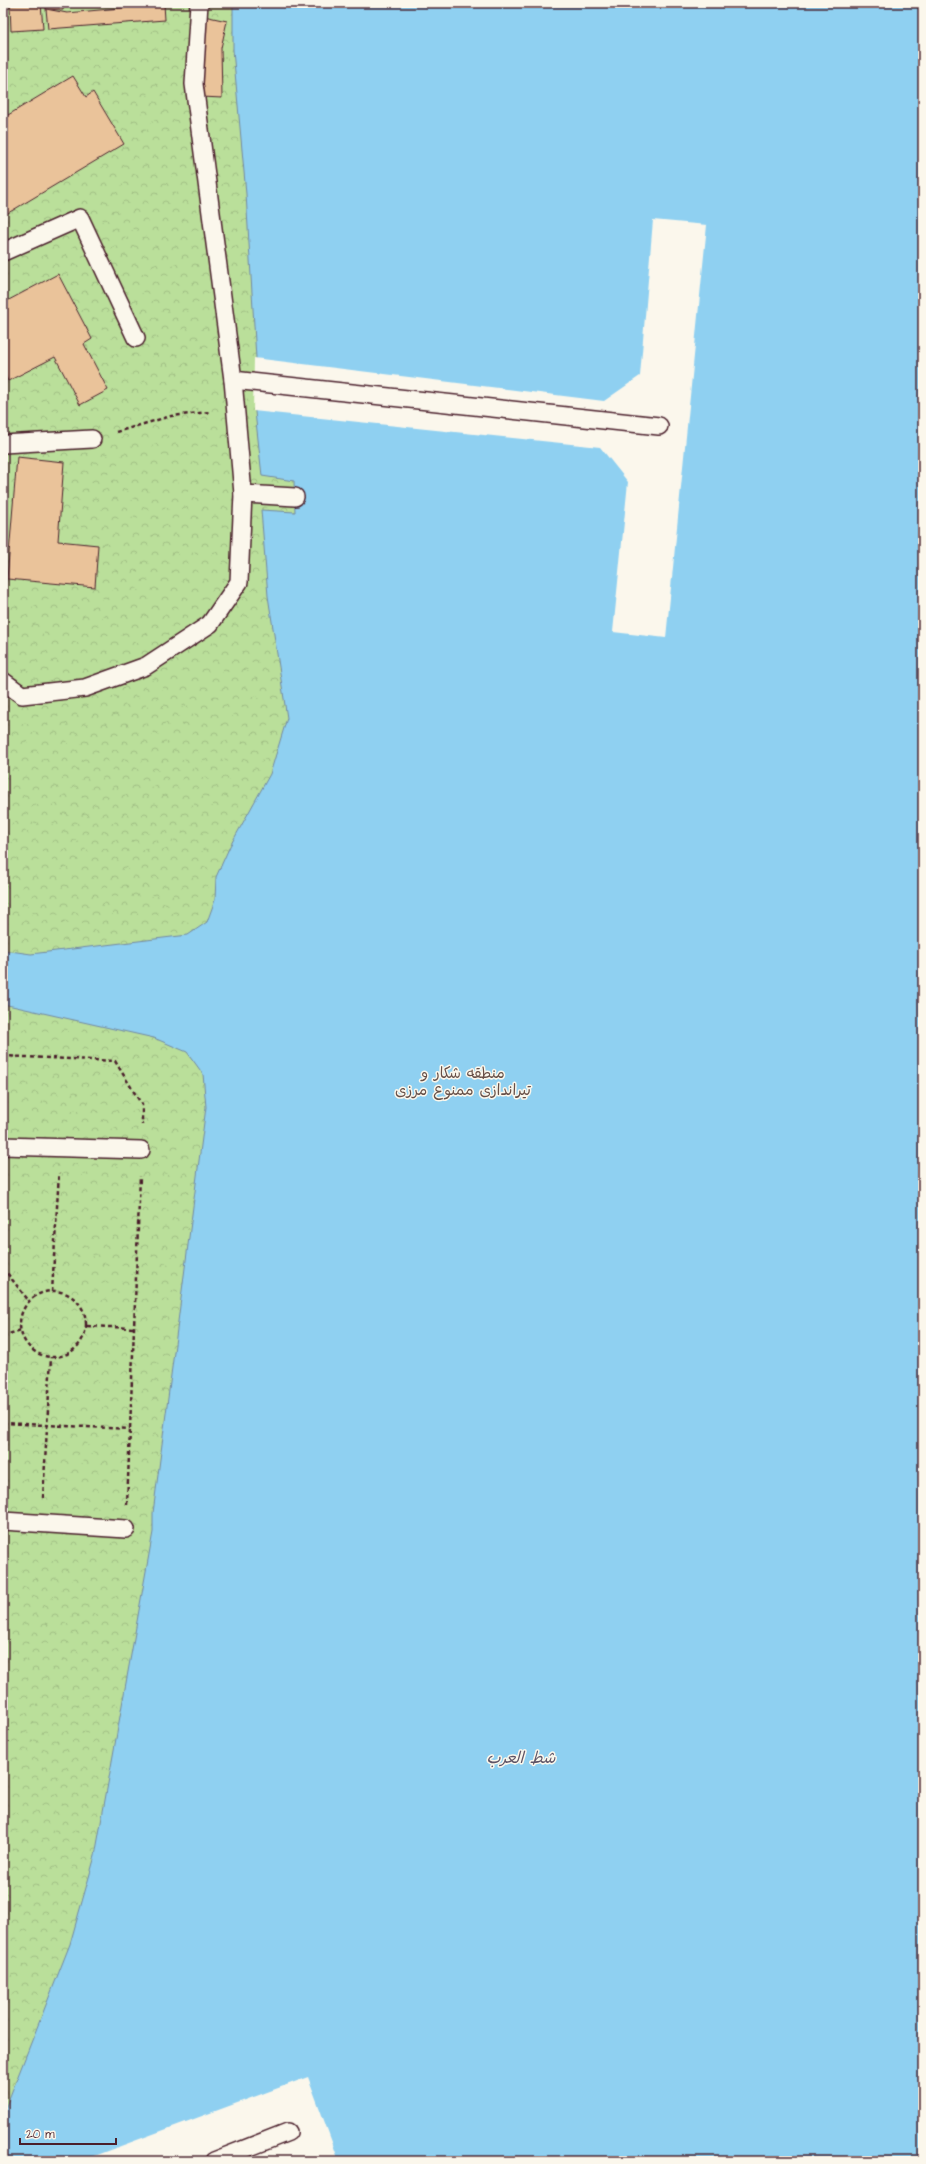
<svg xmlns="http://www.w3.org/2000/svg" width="926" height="2164" font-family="'Architects Daughter','Playpen Sans Arabic',sans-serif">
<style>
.park{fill:url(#park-crowns);stroke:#827f62}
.water{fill:#8fd0f1;stroke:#7389a2}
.pier{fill:#fbf7ec}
.building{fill:#eac39a;stroke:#4a1f2b}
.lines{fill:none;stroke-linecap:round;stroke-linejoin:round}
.service-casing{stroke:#4a1f2b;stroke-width:20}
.path{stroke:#4a1f2b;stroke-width:2.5;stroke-dasharray:4 3;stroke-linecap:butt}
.service{stroke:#fbf7ec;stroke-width:17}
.labels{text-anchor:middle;stroke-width:3;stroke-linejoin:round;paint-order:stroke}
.park-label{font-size:15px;fill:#664f47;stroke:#fbf7ec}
.water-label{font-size:16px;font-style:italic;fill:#5f5466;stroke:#fbf7ec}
</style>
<defs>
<pattern id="park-crowns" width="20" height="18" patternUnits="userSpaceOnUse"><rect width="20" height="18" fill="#badf9a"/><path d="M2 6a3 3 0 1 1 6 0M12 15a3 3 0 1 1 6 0" fill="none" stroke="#a1bf85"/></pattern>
</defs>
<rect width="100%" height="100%" fill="#fbf7ec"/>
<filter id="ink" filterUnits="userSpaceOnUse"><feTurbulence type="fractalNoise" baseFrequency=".025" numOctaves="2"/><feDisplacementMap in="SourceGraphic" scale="8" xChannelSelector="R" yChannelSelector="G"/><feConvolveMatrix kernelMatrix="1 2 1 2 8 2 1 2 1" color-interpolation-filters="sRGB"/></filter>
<g filter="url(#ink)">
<rect class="park" x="3" y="3" width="920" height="2158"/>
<path class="water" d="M233,3h690v2158h-920v-47l67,-170 25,-88 58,-324v-19l53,-406 -3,-33 -16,-22 -33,-14 -151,-34v-54l28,4 157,-19 19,-13 8,-22 1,-23 14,-31 40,-72 17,-56 -19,-122 -7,-86 34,2 -1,-31 -32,-5 -7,-64 1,-54 -10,-164 -13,-144z"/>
<g class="pier">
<path d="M653,220l54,5 -41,413 -53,-6 15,-150 -28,-35 -347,-36 1,-53 350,43 36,-25z"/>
<path d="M308,2077l31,84h-259z"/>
</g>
<g class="building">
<path d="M41,3l2,26 -32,2 -1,-26z"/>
<path d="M46,3h18l-1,7 -17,-1z"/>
<path d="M164,4l1,16 -117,9 -2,-20 21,4z"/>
<path d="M204,16l23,5 -6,27 1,50 -20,-1z"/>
<path d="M73,76l13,21 7,-5 31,52 -121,72v-98z"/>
<path d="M58,274l34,65 -8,5 24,46 -28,15 -25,-48 -47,24 -5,-10v-68z"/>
<path d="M17,457l47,5 -6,79 40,4 -3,42 -88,-8z"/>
</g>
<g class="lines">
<g class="service-casing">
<g id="service">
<path d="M3,252l77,-34 56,120"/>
<path d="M233,380l426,46"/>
<path d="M3,444l89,-5"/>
<path d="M243,494l52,3"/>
<path d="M3,681l19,14 63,-7 61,-22 64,-42 29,-42 4,-88 -10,-114 -39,-296 5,-81"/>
<path d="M3,1146l138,4"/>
<path d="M3,1521l123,8"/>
<path d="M214,2161l74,-29"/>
</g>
</g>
<g class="path">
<path d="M116,432l55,-16 39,-4"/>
<path d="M3,1056l112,5 27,44v20"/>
<path d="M3,1268l26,33"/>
<circle cx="53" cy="1324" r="33"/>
<path d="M52,1292l7,-119"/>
<path d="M87,1326l47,2"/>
<path d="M3,1336l18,-6"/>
<path d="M3,1423l127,6"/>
<path d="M43,1498l8,-141"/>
<path d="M127,1505l13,-329"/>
</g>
<use href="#service" class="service"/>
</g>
</g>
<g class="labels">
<g class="park-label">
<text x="463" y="1078">منطقه شکار و<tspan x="463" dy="17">تیراندازی ممنوع مرزی</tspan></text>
</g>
<g class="water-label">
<text x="521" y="1763">شط العرب</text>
</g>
</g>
<rect width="926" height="2164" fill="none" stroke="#fbf7ec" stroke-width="16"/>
<rect x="8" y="8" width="910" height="2148" fill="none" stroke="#4a1f2b" stroke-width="1.5" filter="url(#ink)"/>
<path d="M20 2138v6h96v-6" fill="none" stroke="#4a1f2b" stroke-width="2"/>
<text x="26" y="2138" font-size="12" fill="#4a1f2b" stroke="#fbf7ec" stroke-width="3" paint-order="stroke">20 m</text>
</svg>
